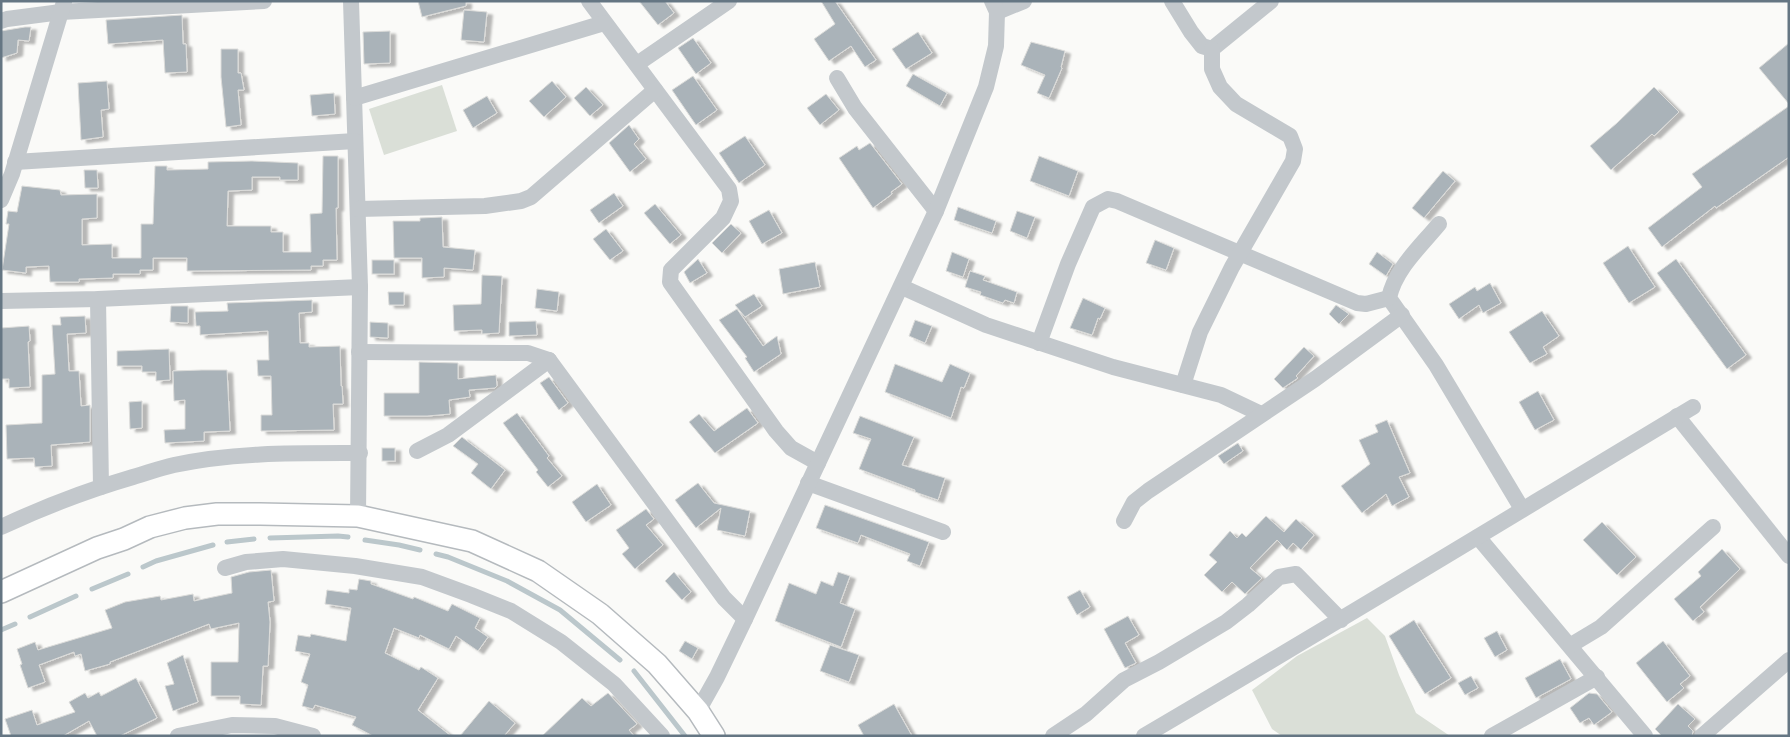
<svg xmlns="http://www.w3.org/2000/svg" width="1790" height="737" font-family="'Public Sans',sans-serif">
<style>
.green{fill:#dadfd7}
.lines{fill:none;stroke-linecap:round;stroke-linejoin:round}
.stream{stroke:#bbc7cb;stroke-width:5}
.building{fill:#aab3b9;stroke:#dcdcda;filter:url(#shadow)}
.major-casing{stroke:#b5babe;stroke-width:24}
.minor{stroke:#c3c8cc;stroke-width:16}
.major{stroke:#fff;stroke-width:21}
</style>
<defs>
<filter id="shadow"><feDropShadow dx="5.5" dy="3" stdDeviation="1" flood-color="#0004"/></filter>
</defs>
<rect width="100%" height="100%" fill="#fafaf8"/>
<g class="green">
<path d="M442,85l15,46 -73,24 -15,-46z"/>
<path d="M1367,618l18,18 14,39 17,38 34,23h-168l-10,-7 -20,-39 45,-34z"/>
</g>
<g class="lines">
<g class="stream">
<path d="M270,538l68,-2 10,1"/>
<path d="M365,540l34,5 21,5"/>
<path d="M227,542l27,-3"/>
<path d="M436,554l12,3 59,24 53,29 60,50"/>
<path d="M143,567l13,-6 57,-16"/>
<path d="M92,589l36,-15"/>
<path d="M30,617l46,-21"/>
<path d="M1,630l14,-6"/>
<path d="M634,671l51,65"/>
</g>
</g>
<g class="building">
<path d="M418,1h48v5l-44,11z"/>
<path d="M639,1h26l9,12 -16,12z"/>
<path d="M821,1h14l41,59 -11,7 -14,-21 -22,15 -15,-22 21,-15z"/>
<path d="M464,10l23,2 -3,30 -23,-2z"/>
<path d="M182,15l1,29h3l1,28 -22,1 -2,-33 -55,4 -2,-24z"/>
<path d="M25,27h6l-2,14 -11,-1 -1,13 -16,5v-27z"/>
<path d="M390,31v32l-26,1 -1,-32z"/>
<path d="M918,32l14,21 -26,16 -14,-20z"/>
<path d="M693,38l18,25 -15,11 -18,-26z"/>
<path d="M1031,42l34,9 -4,16 1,1 -13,30 -12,-5 8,-18 -24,-10z"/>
<path d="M1789,43v61l-30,-36z"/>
<path d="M221,49h17v24h3l3,17h-6l3,35 -15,2 -5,-50z"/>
<path d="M913,74l34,19 -7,13 -34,-20z"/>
<path d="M693,76l24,34 -21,15 -24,-35z"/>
<path d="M107,81l2,28 -8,1 2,27 -22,3 -3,-57z"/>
<path d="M552,81l14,16 -22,20 -15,-16z"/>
<path d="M586,87l17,18 -13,11 -16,-18z"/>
<path d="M1654,87l25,25 -25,24 -2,-2 -41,36 -21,-24 27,-23z"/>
<path d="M334,93l1,21 -23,2 -2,-21z"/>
<path d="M826,94l13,16 -19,15 -13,-17z"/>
<path d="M487,96l10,17 -24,15 -10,-18z"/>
<path d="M1789,106v51l-73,51 -1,-2 -53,41 -14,-19 54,-41 -10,-13z"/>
<path d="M629,125l10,14 -5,5 12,15 -16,13 -21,-29z"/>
<path d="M745,136l20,29 -26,18 -20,-30z"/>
<path d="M870,143l32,41 -11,8 1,2 -19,14 -34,-50 18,-12 2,4z"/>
<path d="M323,156h15v52h-2l1,52h-14v6h-12v4l-124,1v-13h-34v12h-13v4h-27v4l-34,1v3h-29l-1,-16 -23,1v6l-24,-3 7,-46h-3l2,-13 9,1 5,-26 38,4 1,5 36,-1v24l-15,1v26l30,-1v14h29v-34h12l2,-58h12v4l41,-1v-7l44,-1 46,2v17h-18v-3h-28v13l-24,1 -1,35h44v6h12v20h28l-1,-38 12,-1z"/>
<path d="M1039,156l39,15 -9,25 -39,-15z"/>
<path d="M84,170h13l1,18h-13z"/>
<path d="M1443,171l12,10 -31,37 -12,-10z"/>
<path d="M614,193l9,13 -24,17 -9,-13z"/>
<path d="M655,204l26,31 -11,9 -26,-31z"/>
<path d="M958,207l38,14 -4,12 -38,-13z"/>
<path d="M769,210l13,23 -20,11 -13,-23z"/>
<path d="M1017,211l18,6 -8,21 -17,-7z"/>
<path d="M442,217l1,30 32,3 -2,20 -29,-2v9l-22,1v-20h-28l-1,-37h27v-3z"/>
<path d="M731,224l10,9 -19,20 -10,-10z"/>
<path d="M606,229l17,22 -13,9 -17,-21z"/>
<path d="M1155,240l19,8 -8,22 -20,-7z"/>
<path d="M1628,246l27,41 -26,16 -26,-40z"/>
<path d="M952,252l17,7 -6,18 -17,-6z"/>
<path d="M1377,252l16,12 -7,12 -17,-12z"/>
<path d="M698,259l9,14 -17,10 -6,-11z"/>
<path d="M1676,259l70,96 -19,14 -70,-96z"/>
<rect x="372" y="260" width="22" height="14"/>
<path d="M815,262l5,25 -37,7 -4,-25z"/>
<path d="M970,271l15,5 -2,4 34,12 -3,11 -9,-3 -2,3 -23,-8 1,-3 -16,-5z"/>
<path d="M482,275l20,1 -3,57 -17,1v-4l-28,1 -1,-26 28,-1z"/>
<path d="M1490,283l11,20 -18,10 -4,-8 -20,14 -10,-15 26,-17 2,4z"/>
<path d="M537,289l22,3 -2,19 -22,-3z"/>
<path d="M388,292h16v13h-15z"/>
<path d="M754,294l8,12 -17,11 -10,-12z"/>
<path d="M1083,298l22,10 -5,11 -2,-1 -6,17 -22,-7z"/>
<path d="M312,300v12l-13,1 1,30h9v4l31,-1 1,40h1l1,18h-10l1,26 -73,1v-16h11l-1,-39h-13l-1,-16h12l-1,-29 -68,4v-9h-4l-1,-14 33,-1 -1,-8z"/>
<path d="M1336,305l13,9 -10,10 -10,-10z"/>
<path d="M171,306h17v17l-18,-1z"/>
<path d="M737,309l26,37 14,-10 4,18 -27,18 -9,-14 2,-1 -28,-37z"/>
<path d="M1542,311l17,25 -16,11 4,7 -17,9 -21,-31z"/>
<path d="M85,316l1,17 -19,1 2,37h10l2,35 9,-1v37l-39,3 1,21 -17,1 -1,-9 -27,1 -1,-34 36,-2v-48l13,-1 -3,-49h9l-1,-8z"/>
<path d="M915,320l17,6 -7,17 -16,-7z"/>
<path d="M536,321l1,14 -28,1v-14z"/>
<path d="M370,322l18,1v15l-18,-1z"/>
<path d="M29,326l1,15 -2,1 2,45 -21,1v-9h-8v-51z"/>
<path d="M1304,347l10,9 -18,20 2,2 -15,10 -9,-9z"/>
<path d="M169,349l1,31 -14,1v-9h-14v-6h-25v-15z"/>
<path d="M419,362l39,1v16l38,-4 1,11 -2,2 -26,2 1,7 -21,3 1,14 -23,2h-43v-23h35z"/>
<path d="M895,364l47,18 8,-18 20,9 -6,15 -3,-1 -10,31 -66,-26z"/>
<path d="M202,370h25l3,61 -26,1v9l-39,2 -1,-13 21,-1v-29l-11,1 -1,-30z"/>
<path d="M549,377l19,26 -9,7 -19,-27z"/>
<path d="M1538,391l16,29 -19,10 -16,-28z"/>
<path d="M142,401v27l-12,1 -1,-27z"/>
<path d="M747,408l11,15 -43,30 -26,-31 10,-8 15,17z"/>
<path d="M517,413l32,43 -2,2 15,18 -14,11 -12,-15 2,-2 -35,-47z"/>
<path d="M860,416l54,21 -12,28 43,13 -7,22 -23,-8v-2l-56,-21 12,-30 -18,-6z"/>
<path d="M1387,420l23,53 -11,4 10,20 -17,9 -6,-12 -24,19 -21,-27 29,-22 -11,-24 19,-8 -3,-7z"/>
<path d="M462,437l43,33 -14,19 -20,-16 7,-9 -25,-18z"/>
<path d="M1238,443l5,8 -19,13 -6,-8z"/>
<rect x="382" y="448" width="13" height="13"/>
<path d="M698,483l16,20 36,8 -5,25 -28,-6 4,-22 -25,20 -21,-28z"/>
<path d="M597,484l14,21 -25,17 -14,-20z"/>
<path d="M825,505l104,37 -9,24 -13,-5 3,-7 -49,-19 -3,8 -42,-15z"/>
<path d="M646,509l8,10 -8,6 17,20 -28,24 -13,-15 7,-6 -13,-18z"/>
<path d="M1266,516l18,16 12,-13 18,16 -13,15 -8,-7 -6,7 -10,-10 -27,28 12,10 -17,16 -13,-12 -10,10 -18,-17 13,-13 -8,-7 21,-24 7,7 5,-5 4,4z"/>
<path d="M1602,522l34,35 -19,18 -34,-35z"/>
<path d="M1722,549l18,20 -40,38 4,5 -11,9 -19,-22 27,-23 -3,-4z"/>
<path d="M271,570l3,31 -6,1 2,20 -2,44h-5l-2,39 -21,-1v-8h-29v-34h27l1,-39 -28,6 -2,-5 -99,38v2l-25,7 -4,-17 -6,2 -1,-4 -35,13 6,17 -17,6 -8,-23 2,-1 -5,-15 18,-7 3,8 74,-22 -7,-18 20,-8 35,-6 1,4 32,-6 1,7 38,-8 -1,-16 18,-5z"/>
<path d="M674,572l17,20 -9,8 -17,-19z"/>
<path d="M838,572l12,4 -10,27 15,6 -14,38 -66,-26 14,-38 27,11 5,-13 12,5z"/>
<path d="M359,579l12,2v3l42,15 1,-2 34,14 4,-7 28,14 -5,10 13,9 -10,14 -22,-15 -7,13 -29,-14 -1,3 -25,-10 -9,25 34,17 2,-3 17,11 -20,32 33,26h-78l-21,-11 4,-8 -41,-12 -2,4 -11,-3 6,-21 -7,-3 9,-28 -15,-3 3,-16 12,2 1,-3 35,7 5,-33 -26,-4 2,-14 22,3v-4l8,1z"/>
<path d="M1080,590l10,17 -13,8 -10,-18z"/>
<path d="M1128,616l11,19 -14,8 11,20 -11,5 -21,-39z"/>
<path d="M1414,620l37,58 -26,16 -36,-58z"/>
<path d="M1497,631l10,19 -12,7 -11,-19z"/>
<path d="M685,641l13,7 -6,11 -13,-8z"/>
<path d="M1663,641l27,35 -10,8 4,4 -17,14 -31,-39z"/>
<path d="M830,645l29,10 -10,27 -29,-11z"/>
<path d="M183,655l15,47 -25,9 -8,-25 9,-2 -7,-21z"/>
<path d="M1560,659l11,20 -35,19 -11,-20z"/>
<path d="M1471,676l7,12 -13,7 -7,-12z"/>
<path d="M136,678l21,40 -37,18h-23l-8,-15 -26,15h-52l-6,-17 27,-9 5,15 38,-13 -6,-10 16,-9 3,5 11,-6 2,4z"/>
<path d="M608,693l29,31 -8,6 5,6h-92l40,-38 9,8z"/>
<path d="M1589,693l8,1 15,18 -18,13 -5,-7 -9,5 -10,-15z"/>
<path d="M489,701l26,22 -11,13h-44z"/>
<path d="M894,704l18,32h-48l-6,-11z"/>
<path d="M1678,704l17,15 -7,7 5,5 -1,5h-30l-7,-7z"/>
</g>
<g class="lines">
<g class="major-casing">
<path id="major" d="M1,592l96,-44 27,-9 26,-12 35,-9 32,-4h43l98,2 114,25 66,30 62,43 57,50 41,47 16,25"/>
</g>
<g class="minor">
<path d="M351,1l9,286 -2,229"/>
<path d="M589,1l140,188 2,12 -8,17 -52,52 -1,12 106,149 15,17 27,15"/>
<path d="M1172,1l19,31 11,14 10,3 59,-48"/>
<path d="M997,12l27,-11"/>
<path d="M1,21l6,-2 54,-7 203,-11"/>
<path d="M637,64l92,-63"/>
<path d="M837,78l18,30 81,103"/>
<path d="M354,98l250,-75"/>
<path d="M15,162l340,-21"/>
<path d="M1,200l11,-26 52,-172"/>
<path d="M358,209l127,-3 36,-5 10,-4 124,-107"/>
<path d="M1439,224c-18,22 -44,45 -50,74l47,67 86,144"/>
<path d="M902,287l84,38 127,42 108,28 40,19"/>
<path d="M98,299l3,188"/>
<path d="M1,301l97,-2 262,-12"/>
<path d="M1039,343l29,-79 25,-57 15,-8 9,2 240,102 9,1 23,-6"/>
<path d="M359,352l169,1 21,7 175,238 21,21"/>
<path d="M1183,385l17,-53 32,-65 61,-106 2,-12 -5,-13 -54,-32 -16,-17 -8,-18v-20"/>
<path d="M1677,416l112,140"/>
<path d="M417,451l31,-16 101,-75"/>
<path d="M808,483l135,49"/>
<path d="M1124,521l10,-19 14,-11 167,-112 87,-64"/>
<path d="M1,527c43,-20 87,-37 132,-50 14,-4 27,-9 41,-12 59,-13 126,-12 186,-12"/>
<path d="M1478,537l167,199"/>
<path d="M225,568l21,-6 37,-3 72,7 67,11 49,18 40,16 50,31 53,42 48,52"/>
<path d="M1571,645l30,-18 112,-100"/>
<path d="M698,711l19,-34 28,-58 191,-408 50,-124 10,-41 1,-34 -5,-11"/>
<path d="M178,736l54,-11 43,1 38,10"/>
<path d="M1053,736l33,-22 38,-34 35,-18 67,-40 22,-17 31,-28 17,-3 45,46"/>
<path d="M1144,736c184,-108 366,-219 549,-329"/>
<path d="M1492,736l105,-59"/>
<path d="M1702,736l87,-76"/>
</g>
<use href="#major" class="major"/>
</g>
<rect width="1790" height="737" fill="none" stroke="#657683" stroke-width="5"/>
</svg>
